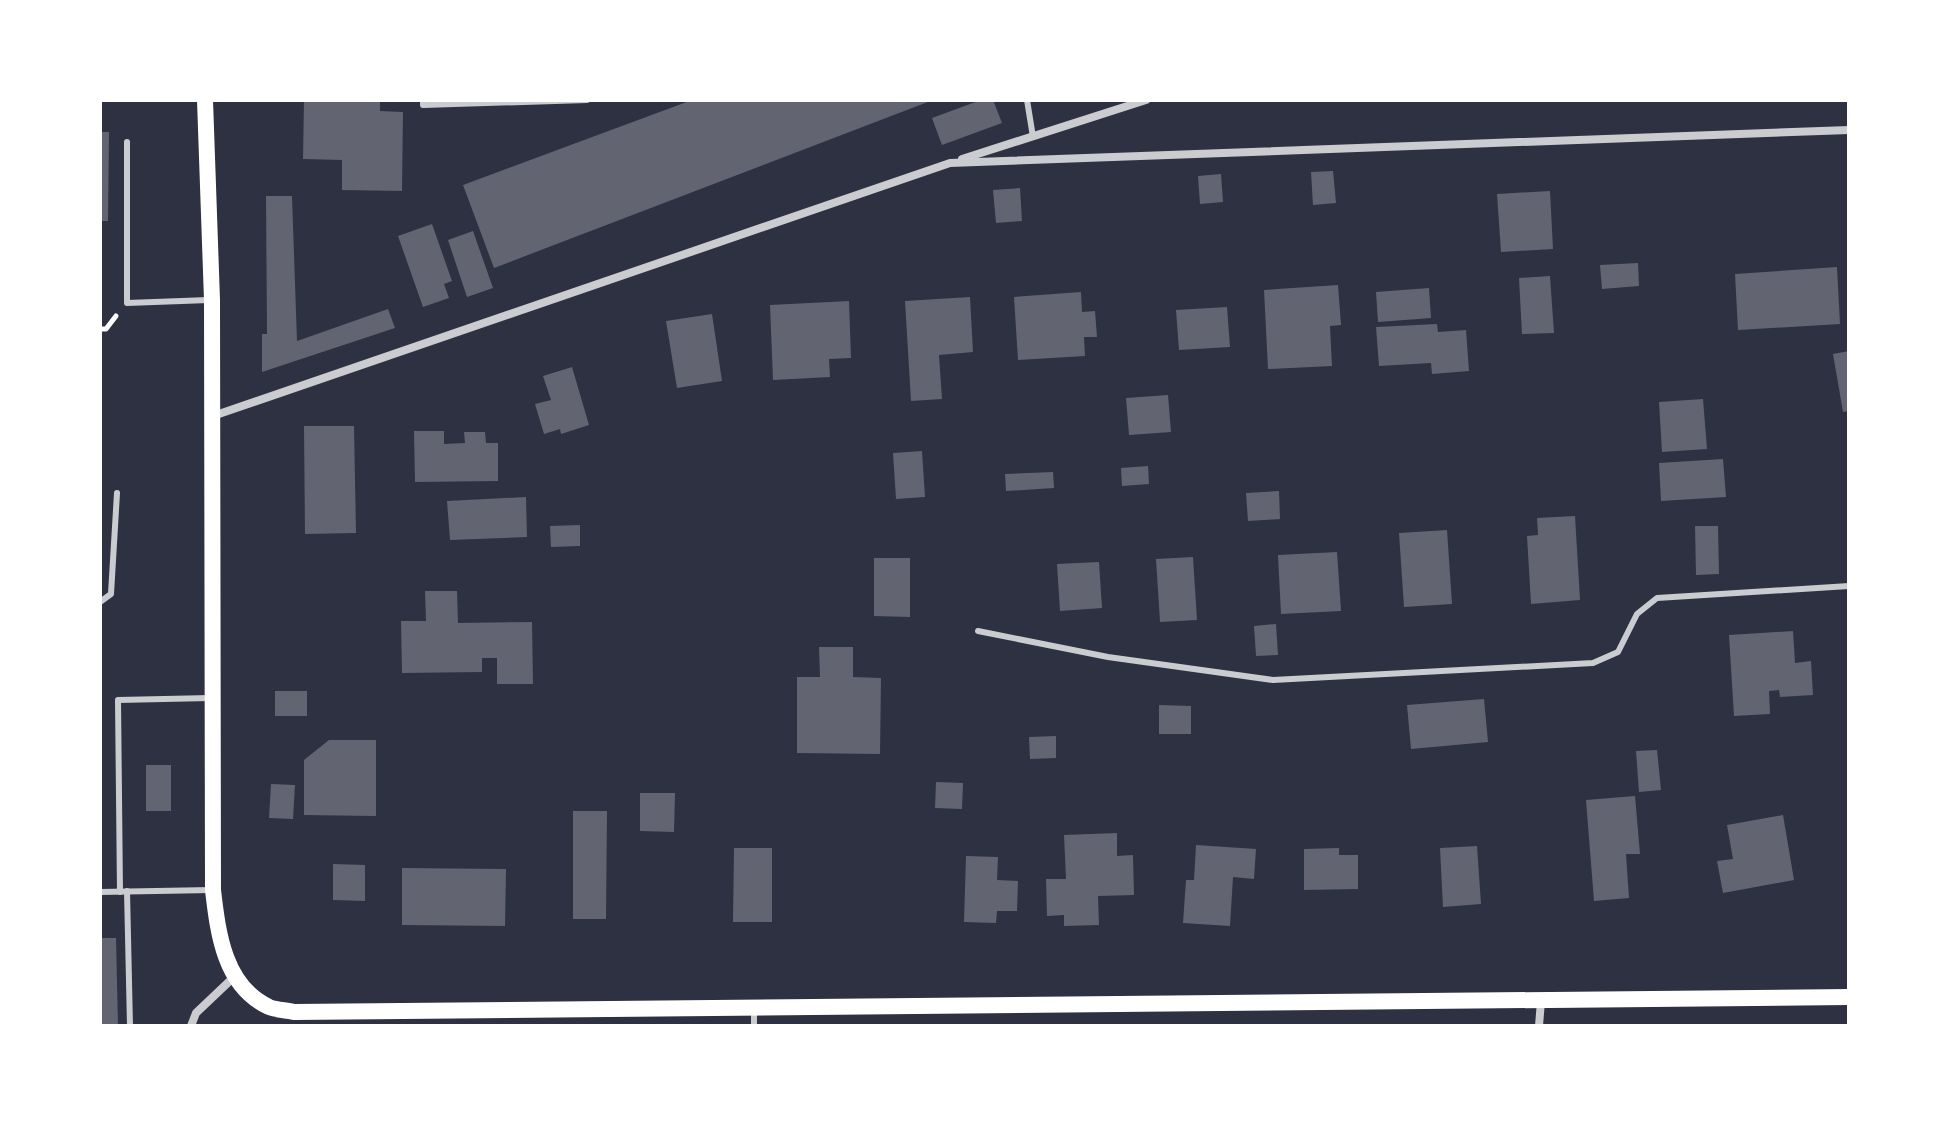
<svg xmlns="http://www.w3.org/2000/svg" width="1949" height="1126" font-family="'PT Sans Narrow',sans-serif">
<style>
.building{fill:#626471}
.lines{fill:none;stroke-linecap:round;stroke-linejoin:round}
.path{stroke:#fff;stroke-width:5}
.service{stroke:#caccd0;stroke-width:6}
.minor{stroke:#caccd0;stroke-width:8}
.secondary{stroke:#fff;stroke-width:16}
</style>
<rect width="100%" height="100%" fill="#2d3142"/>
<g class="building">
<path d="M304,100h76v11l23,1 -1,79 -60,-1v-30l-39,-1z"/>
<path d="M692,100h241l-439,168 -31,-83z"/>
<path d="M981,100h12l9,23 -60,22 -10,-27z"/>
<path d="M100,132h9l-1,89h-8z"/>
<path d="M1333,171l3,32 -23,2 -2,-33z"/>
<path d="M1221,174l2,28 -23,2 -2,-28z"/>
<path d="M1020,188l2,33 -26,2 -3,-33z"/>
<path d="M1550,191l3,58 -52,3 -4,-58z"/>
<path d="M266,196h26l5,145 91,-32 7,19 -133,44v-38h5z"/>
<path d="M432,224l20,57 -8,3 5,14 -26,9 -25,-71z"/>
<path d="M473,231l20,57 -26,9 -19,-57z"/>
<path d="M1638,263l1,23 -37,3 -2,-24z"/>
<path d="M1837,267l3,57 -102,6 -3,-56z"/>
<path d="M1550,276l4,57 -32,1 -3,-56z"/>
<path d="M1338,285l3,40 -11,1 2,40 -64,3 -4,-79z"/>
<path d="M1429,288l2,30 -53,4 -2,-30z"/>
<path d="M1081,292l1,20 13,-1 2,26h-13l1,19 -67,4 -4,-63z"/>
<path d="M970,297l3,55 -34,3 3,44 -31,2 -6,-100z"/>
<path d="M849,301l2,57 -22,1 1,18 -57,3 -3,-75z"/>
<path d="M1227,307l3,40 -51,3 -3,-40z"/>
<path d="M712,314l10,67 -45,7 -11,-67z"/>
<path d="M1437,324l1,8 28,-2 3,41 -37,3 -1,-11 -52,3 -3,-39z"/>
<path d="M1849,351v60l-6,1 -10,-58z"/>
<path d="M572,367l17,58 -28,9 -1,-5 -16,5 -9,-30 16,-4 -8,-24z"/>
<path d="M1168,395l3,37 -42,3 -3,-37z"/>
<path d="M1703,399l4,50 -45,3 -3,-50z"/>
<path d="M304,426h50l2,107 -51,1z"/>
<path d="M414,431h30v13l21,-1 -1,-11h21l1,11h12v38l-83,1z"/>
<path d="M922,451l3,46 -29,2 -3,-46z"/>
<path d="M1723,459l3,38 -65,4 -2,-38z"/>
<path d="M1148,466l1,18 -27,2 -1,-18z"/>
<path d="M1053,472l1,16 -48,3 -1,-17z"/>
<path d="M1279,491l1,28 -32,2 -2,-28z"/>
<path d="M526,497l1,40 -77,3 -3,-39z"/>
<path d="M1575,516l5,84 -49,4 -4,-68 11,-1 -1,-17z"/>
<path d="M580,525v21l-29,1 -1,-21z"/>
<path d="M1695,526h23l1,48 -23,1z"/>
<path d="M1447,530l5,74 -48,3 -5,-74z"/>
<path d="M1337,552l4,59 -60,3 -3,-59z"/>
<path d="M1193,557l4,63 -37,2 -4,-63z"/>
<path d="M874,558h36v59l-36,-1z"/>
<path d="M1099,562l3,46 -42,3 -3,-47z"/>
<path d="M425,591h32l1,32 74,-1 1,62h-36v-26h-15v14l-80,1 -1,-52h25z"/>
<path d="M1276,624l2,31 -22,1 -2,-30z"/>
<path d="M1793,631l2,32 16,-2 2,34 -33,2 -1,-7 -10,1 1,23 -36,2 -5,-81z"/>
<path d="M819,647h34v30l28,1 -1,76 -83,-1v-76h23z"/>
<rect x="275" y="691" width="32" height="25"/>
<path d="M1484,699l4,43 -77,7 -4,-44z"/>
<path d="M1159,705l32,1v28h-32z"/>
<path d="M1056,736v22l-26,1 -1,-22z"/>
<path d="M329,740h47v76l-72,-1v-55z"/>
<path d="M1657,750l4,40 -22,2 -3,-41z"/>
<rect x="146" y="765" width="25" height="46"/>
<path d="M936,782l27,1 -1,26 -27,-1z"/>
<path d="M271,784l24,1 -2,34 -24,-1z"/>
<path d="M640,793h35l-1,39 -34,-1z"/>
<path d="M1635,796l5,58h-14l3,44 -35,3 -8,-101z"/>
<path d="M573,811h34l-1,108h-33z"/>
<path d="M1783,815l11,65 -71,13 -6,-32 16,-2 -6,-34z"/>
<path d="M1117,833v23l16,-1 1,40 -36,1 1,29 -35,1v-11l-17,1 -1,-37h20l-2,-44z"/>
<path d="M1196,845l60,4 -2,30 -21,-2 -3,49 -47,-3 3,-43h8z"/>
<path d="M1477,846l4,58 -38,3 -3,-59z"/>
<path d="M734,848h38v74h-39z"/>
<path d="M1339,848v7h19v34l-54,1v-41z"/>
<path d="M966,856l32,1 -1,23 21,1 -1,30h-20l-1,12 -32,-1z"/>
<path d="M333,864l32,1v36l-32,-1z"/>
<path d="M402,868l104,1 -1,57 -103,-1z"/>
<path d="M100,938h16l2,88h-18z"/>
</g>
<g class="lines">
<path class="path" d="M100,329h6l10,-13"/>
<g class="service">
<path d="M423,100v5l164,-5"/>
<path d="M1027,100l6,37"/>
<path d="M127,142v161l82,-3"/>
<path d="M100,602l11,-8 6,-101"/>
<path d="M978,631l130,26 165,23 320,-17 25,-11 19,-38 20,-16 192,-12"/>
<path d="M127,891l3,135"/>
<path d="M100,892l112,-2"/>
<path d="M120,892l-2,-192 92,-2"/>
<path d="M754,1026v-18"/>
</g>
<g class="minor">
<path d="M962,159l184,-59"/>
<path d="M213,416l737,-253 899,-33"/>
<path d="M191,1026l5,-13 39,-37"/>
<path d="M1539,1026l2,-25"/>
</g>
<path class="secondary" d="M205,100l7,200 1,590c5,43 11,96 56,117 7,3 17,3 25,5l1555,-15"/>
</g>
<rect width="1949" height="1126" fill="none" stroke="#ffffff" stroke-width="204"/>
</svg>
